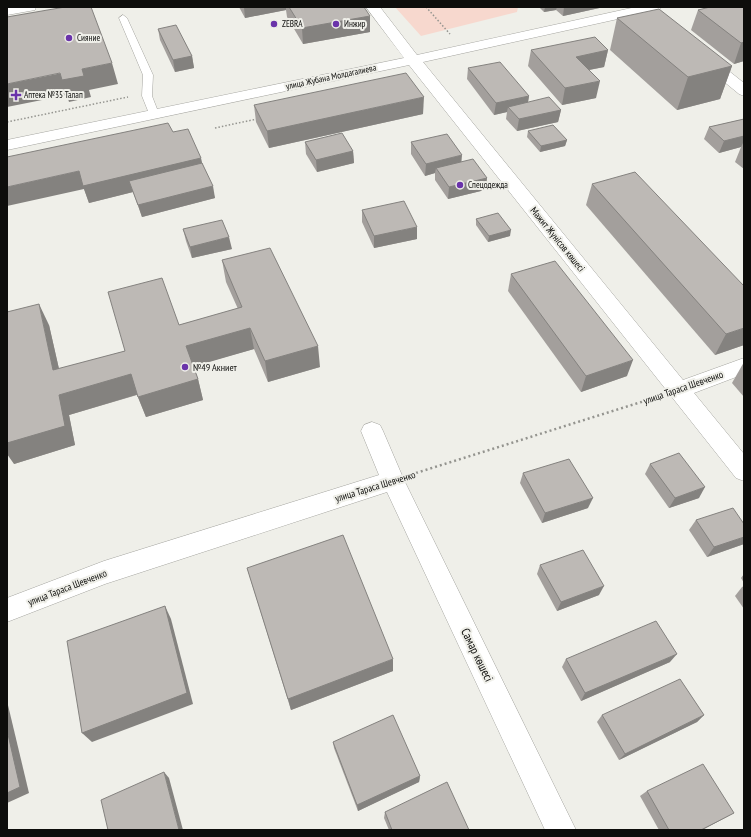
<svg xmlns="http://www.w3.org/2000/svg" width="751" height="837" font-family="'PT Sans Narrow',sans-serif">
<style>
.green{fill:#f7d8ce}
.lines{fill:none;stroke-linecap:round;stroke-linejoin:round}
.service-casing{stroke:#a5a5a0;stroke-width:1}
.pedestrian-casing{stroke:#a5a5a0;stroke-width:1}
.minor-casing{stroke:#a5a5a0;stroke-width:1}
.path-far1{stroke:#94948f;stroke-width:1.5;stroke-dasharray:1.5 2;stroke-linecap:butt}
.path{stroke:#94948f;stroke-width:2.5;stroke-dasharray:2 3;stroke-linecap:butt}
.service{fill:#fff;fill-rule:evenodd}
.pedestrian{fill:#fff;fill-rule:evenodd}
.minor{fill:#fff;fill-rule:evenodd}
.wall{fill:#a39f9c}
.shaded-wall{fill:#84827f}
.building{fill:#bdb9b5;stroke:#84827f}
.poi-dot{fill:#6a33aa;stroke:#efefe9;stroke-width:1.5}
.labels{text-anchor:middle;stroke-width:4;stroke-linejoin:round;paint-order:stroke}
.far-poi-label{font-size:9px;fill:#0d0d0b;stroke:#efefe9;text-anchor:start}
.far-street-label{font-size:9px;fill:#0d0d0b;stroke:#efefe9}
.street-label{font-size:10px;fill:#0d0d0b;stroke:#efefe9}
.poi-label{font-size:10px;fill:#0d0d0b;stroke:#efefe9;text-anchor:start}
.near-street-label{font-size:12px;fill:#0d0d0b;stroke:#efefe9}
</style>
<rect width="100%" height="100%" fill="#efefe9"/>
<path class="green" d="M395,7h123l-1,5 -96,24z"/>
<g class="lines">
<g class="service-casing">
<path id="service" d="M123,15l4,3 26,57 -1,21 7,18 -1,2h-8l-8,-20 1,-21 -24,-57z"/>
</g>
<g class="pedestrian-casing">
<path id="pedestrian" d="M7,7h29l-1,3 -28,5z"/>
</g>
<g class="minor-casing">
<g id="minor">
<path d="M366,7h14l37,48 219,-48h25l-2,3 -5,1 -231,51 260,318 61,-22v16l-50,19 50,61v27l-8,-3 -327,-413 -402,85v-10l397,-82z"/>
<path d="M705,55l5,1 34,27v13l-5,-2 -39,-32 -2,-3 2,-3z"/>
<path d="M372,422l8,3 3,6 21,49 172,350h-31l-158,-338 -282,92 -98,38v-24l97,-37 275,-86 -18,-44 3,-6z"/>
</g>
</g>
<g class="path-far1">
<path d="M426,7l24,27"/>
<path d="M7,122l121,-25"/>
<path d="M215,128l42,-9"/>
</g>
<path class="path" d="M416,473l238,-75"/>
<use href="#service" class="service"/>
<use href="#pedestrian" class="pedestrian"/>
<use href="#minor" class="minor"/>
</g>
<g class="wall">
<path d="M239,7h125l6,25 -67,12 -16,-27 -1,-7 -41,8z"/>
<path d="M539,7h65l-41,9 -7,-6 -12,2z"/>
<path d="M744,7v54l-10,3 -43,-34 7,-20z"/>
<path d="M617,18l115,48 -12,33 -43,11 -67,-60z"/>
<path d="M158,29l34,27 2,12 -19,4 -15,-32z"/>
<path d="M531,50h77l-4,17 -15,3 7,28 -34,7 -34,-39z"/>
<path d="M468,68l61,28 -1,6 33,8 -3,12 -41,9 -11,-12 1,-7 -13,3 -27,-36z"/>
<path d="M254,105l169,9 -154,34 -13,-26z"/>
<path d="M744,119v50l-9,-7 6,-15 -22,6 -15,-14 5,-12z"/>
<path d="M528,131l39,9 -2,6 -25,6 -13,-15z"/>
<path d="M173,132l29,31 13,35 -73,19 -9,-25 -44,11 -5,-14z"/>
<path d="M305,142l48,9 1,12 -37,9 -11,-18z"/>
<path d="M411,142l51,20 25,16 -2,12 -37,9 -13,-19v-7l-10,3 -14,-22z"/>
<path d="M592,184l152,161 -29,10 -129,-150z"/>
<path d="M362,210l55,29 -43,9 -12,-26z"/>
<path d="M476,219l34,17 -22,6 -12,-17z"/>
<path d="M183,229l49,20 -40,9 -6,-17z"/>
<path d="M222,260l98,107 -52,15 -14,-33 -61,17 5,13 5,21 -57,17 -9,-22 -68,20 6,30 -61,19 35,-139 10,44 66,-18 54,-26 59,-16 -12,-27z"/>
<path d="M511,274l116,102 -46,16 -73,-101z"/>
<path d="M744,362v35l-12,-14z"/>
<path d="M650,464l49,34 -30,10 -24,-34z"/>
<path d="M523,473l65,35 -46,15 -22,-40z"/>
<path d="M696,520l48,24 -37,13 -18,-27z"/>
<path d="M540,565l59,30 -42,16 -20,-37z"/>
<path d="M247,568l146,103 -102,39z"/>
<path d="M744,574v9l-3,-5z"/>
<path d="M744,586v23l-9,-13 7,-9z"/>
<path d="M566,659l104,3 -89,39 -19,-34z"/>
<path d="M602,715h102l-7,7 -78,38 -22,-38z"/>
<path d="M333,742l87,34 -1,6 -61,29 -24,-63z"/>
<path d="M647,791l87,22 -32,17h-43l-19,-34z"/>
<path d="M385,812l84,18h-80l-5,-12z"/>
</g>
<g class="shaded-wall">
<path d="M244,7h42v3l-41,8z"/>
<path d="M545,7h12l-1,3 -12,2z"/>
<path d="M564,7h40l-41,9z"/>
<path d="M370,16v16l-67,12 -1,-16z"/>
<path d="M744,42v19l-10,3 7,-21z"/>
<path d="M608,50l-4,17 -31,6 3,-16z"/>
<path d="M192,56l2,12 -19,4 -2,-12z"/>
<path d="M112,63l6,21 -29,6 2,7 -22,5 -2,-7 -60,12v-23z"/>
<path d="M732,66l-12,33 -43,11 11,-33z"/>
<path d="M600,81l-4,17 -34,7 3,-17z"/>
<path d="M529,96l-2,12 -19,-1 -1,5 -13,3 2,-12z"/>
<path d="M424,97l-1,17 -154,34 -2,-17z"/>
<path d="M561,110l-3,12 -41,9 2,-12z"/>
<path d="M744,136v5l-3,6 -22,6 5,-12z"/>
<path d="M567,140l-2,6 -25,6 1,-6z"/>
<path d="M353,151l1,12 -37,9 -1,-12z"/>
<path d="M462,155l-1,12 -25,1 -1,5 -10,3 1,-12z"/>
<path d="M201,158l4,17 -76,6 4,11 -44,11 -5,-14 -77,17v-19l72,-16z"/>
<path d="M487,178l-2,12 -37,9 1,-12z"/>
<path d="M213,186l2,12 -73,19 -4,-12z"/>
<path d="M417,227v12l-43,9v-12z"/>
<path d="M511,230l-1,6 -22,6 1,-6z"/>
<path d="M229,237l3,12 -40,9 -2,-11z"/>
<path d="M39,304l10,21 15,66 -11,-21z"/>
<path d="M250,328l4,21 -62,18 -6,-21z"/>
<path d="M744,328v17l-29,10 11,-21z"/>
<path d="M318,346l2,21 -52,15 -3,-21z"/>
<path d="M633,360l-6,16 -46,16 5,-16z"/>
<path d="M131,374l8,20 -70,21 6,30 -61,19 -7,-10v-11l52,-48z"/>
<path d="M198,379l5,21 -57,17 -8,-20z"/>
<path d="M705,487l-6,11 -30,10 6,-10z"/>
<path d="M593,498l-5,10 -46,15 3,-10z"/>
<path d="M744,537v7l-37,13 7,-10z"/>
<path d="M604,586l-5,9 -42,16 4,-9z"/>
<path d="M165,606l6,13 22,85 -101,38 -10,-9z"/>
<path d="M677,654l-7,8 -89,39 4,-8z"/>
<path d="M393,659v12l-102,39 -3,-11z"/>
<path d="M7,701l22,92 -22,10z"/>
<path d="M704,715l-7,7 -78,38 6,-6z"/>
<path d="M164,772l5,6 14,52h-4z"/>
<path d="M420,776l-1,6 -61,29 -1,-6z"/>
<path d="M734,813l-32,17h-1z"/>
</g>
<g class="building">
<path d="M65,7h26l21,56 -30,6 2,7 -22,4 -2,-7 -53,11v-67z"/>
<path d="M289,7h75l6,9 -68,12z"/>
<path d="M710,7h34v35l-3,1 -43,-33z"/>
<path d="M659,9l73,57 -44,11 -71,-59z"/>
<path d="M176,25l16,31 -19,4 -15,-31z"/>
<path d="M595,37l13,13 -32,7 24,24 -35,7 -34,-38z"/>
<path d="M500,62l29,34 -33,7 -28,-35z"/>
<path d="M406,73l18,24 -157,34 -13,-26z"/>
<path d="M549,97l12,13 -42,9 -11,-12z"/>
<path d="M744,119v17l-20,5 -15,-14z"/>
<path d="M168,123l5,9 15,-3 13,29 -118,28 -4,-15 -72,16v-30z"/>
<path d="M553,125l14,15 -26,6 -13,-15z"/>
<path d="M342,133l11,18 -37,9 -11,-18z"/>
<path d="M447,134l15,21 -36,9 -15,-22z"/>
<path d="M473,159l14,19 -38,9 -13,-19z"/>
<path d="M202,163l11,23 -75,19 -9,-24z"/>
<path d="M635,172l109,114v42l-18,6 -134,-150z"/>
<path d="M404,201l13,26 -43,9 -12,-26z"/>
<path d="M498,213l13,17 -22,6 -13,-17z"/>
<path d="M222,220l7,17 -39,10 -7,-18z"/>
<path d="M270,248l48,98 -53,15 -15,-33 -64,18 12,33 -60,18 -7,-23 -72,21 6,31 -58,17v-131l32,-8 14,66 72,-19 -17,-59 54,-14 17,47 63,-18 -20,-47z"/>
<path d="M555,261l78,99 -47,16 -75,-102z"/>
<path d="M679,453l26,34 -30,11 -25,-34z"/>
<path d="M569,459l24,39 -48,15 -22,-40z"/>
<path d="M733,508l11,16v13l-30,10 -18,-27z"/>
<path d="M343,535l50,124 -105,40 -41,-131z"/>
<path d="M583,550l21,36 -43,16 -21,-37z"/>
<path d="M165,606l22,87 -105,40 -15,-92z"/>
<path d="M656,621l21,33 -92,39 -19,-34z"/>
<path d="M680,679l24,36 -79,39 -23,-39z"/>
<path d="M393,715l27,61 -63,29 -24,-63z"/>
<path d="M7,730l13,57 -13,6z"/>
<path d="M703,764l31,49 -33,17h-32l-22,-39z"/>
<path d="M164,772l15,58h-71l-7,-30z"/>
<path d="M447,782l22,48h-77l-7,-18z"/>
</g>
<g class="poi-dot">
<circle cx="274" cy="24" r="4"/>
<circle cx="336" cy="24" r="4"/>
<circle cx="69" cy="38" r="4"/>
<path d="M14 89h4v4h4v4h-4v4h-4v-4h-4v-4h4z"/>
<circle cx="460" cy="185" r="4"/>
<circle cx="185" cy="367" r="4"/>
</g>
<g class="labels">
<g class="far-poi-label">
<text x="282" y="27">ZEBRA</text>
<text x="344" y="27">Инжир</text>
<text x="77" y="41">Сияние</text>
<text x="24" y="98">Аптека №35 Талап</text>
<text x="468" y="188">Спецодежда</text>
</g>
<g class="far-street-label">
<text transform="translate(331 77) rotate(-12)" y="3">улица Жубана Молдагалиева</text>
</g>
<g class="street-label">
<text transform="translate(558 239) rotate(51)" y="4">Мәжит Жүнісов көшесі</text>
<text transform="translate(683 387) rotate(-19)" y="4">улица Тараса Шевченко</text>
<text transform="translate(375 486) rotate(-17)" y="4">улица Тараса Шевченко</text>
<text transform="translate(67 587) rotate(-21)" y="4">улица Тараса Шевченко</text>
</g>
<g class="poi-label">
<text x="193" y="371">№49 Акниет</text>
</g>
<g class="near-street-label">
<text transform="translate(477 655) rotate(64)" y="4">Самар көшесі</text>
</g>
</g>
<rect width="751" height="837" fill="none" stroke="#0d0d0b" stroke-width="16"/>
</svg>
